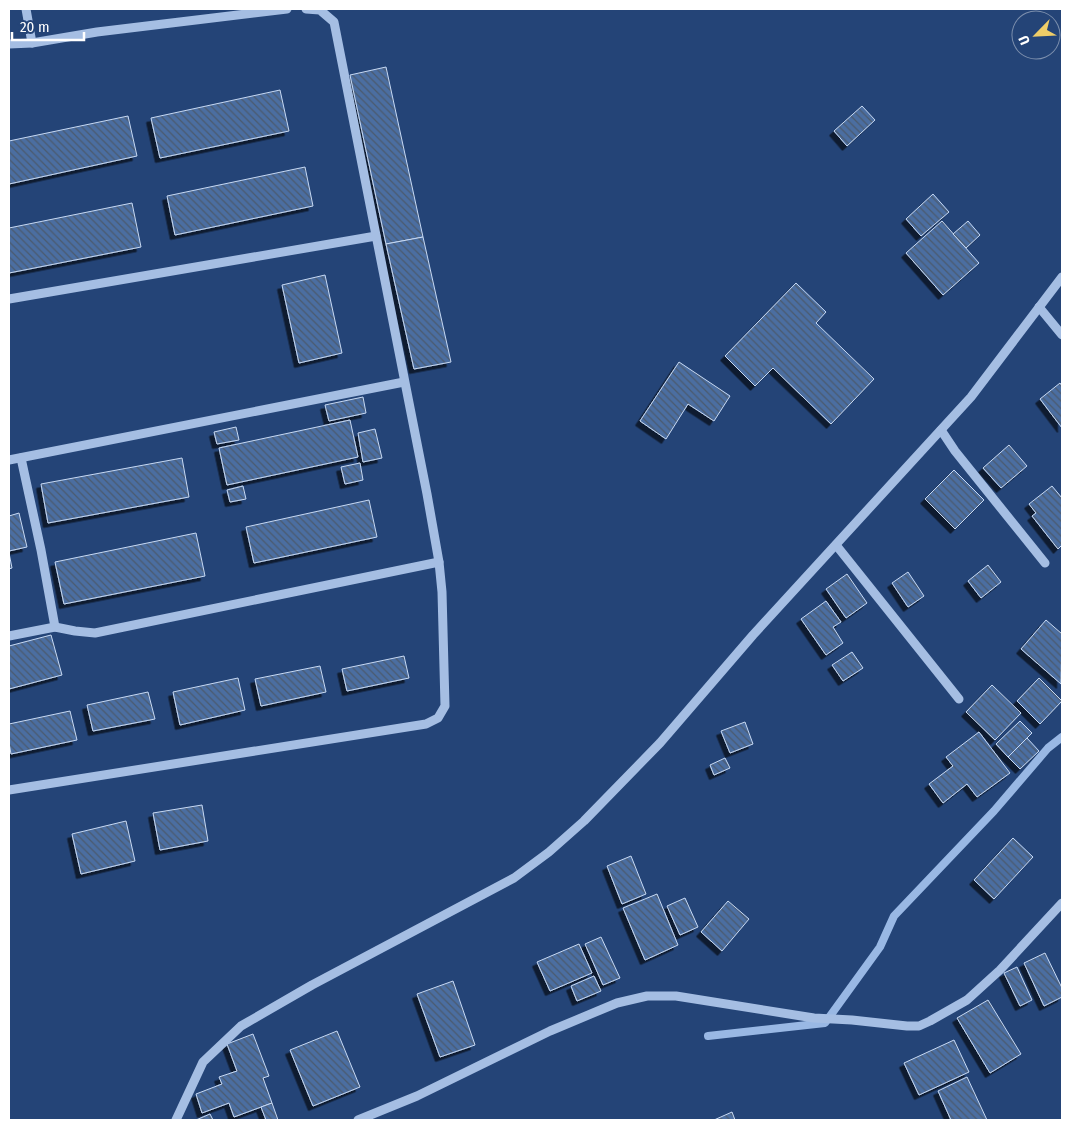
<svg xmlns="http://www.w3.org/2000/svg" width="1071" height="1129" font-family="'Fira Sans Condensed',sans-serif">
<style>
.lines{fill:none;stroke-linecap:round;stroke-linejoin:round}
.stream{stroke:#99b8e4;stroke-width:8}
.building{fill:url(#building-back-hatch);stroke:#c7d9f3;filter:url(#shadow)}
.minor{stroke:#a5bee3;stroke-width:9}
</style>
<defs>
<pattern id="building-back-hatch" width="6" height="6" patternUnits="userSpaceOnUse" patternTransform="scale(1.25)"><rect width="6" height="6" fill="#4c6ea1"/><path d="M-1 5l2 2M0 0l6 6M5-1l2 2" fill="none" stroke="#4c5a6e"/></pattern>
<filter id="shadow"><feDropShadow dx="-4.5" dy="4.5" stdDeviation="0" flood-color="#0009"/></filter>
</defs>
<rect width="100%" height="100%" fill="#244477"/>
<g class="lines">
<path class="stream" d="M708,1036l117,-13 55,-76 14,-31 100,-105 54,-63 14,-11"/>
</g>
<g class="building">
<path d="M386,67l37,170 -37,7 -36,-169z"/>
<path d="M280,90l9,41 -129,27 -9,-40z"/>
<path d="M862,106l13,14 -28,26 -13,-15z"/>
<path d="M128,116l9,40 -128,28v-43z"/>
<path d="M305,167l8,39 -138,29 -8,-39z"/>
<path d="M933,194l16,18 -28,24 -15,-17z"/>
<path d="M132,203l9,44 -132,26v-45z"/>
<path d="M942,221l37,42 -36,32 -37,-42z"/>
<path d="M968,221l12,14 -14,13 -13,-14z"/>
<path d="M423,237l28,125 -37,7 -28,-125z"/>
<path d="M325,275l17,78 -43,10 -17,-78z"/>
<path d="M796,283l30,29 -10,11 58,56 -43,45 -58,-56 -18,18 -30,-30z"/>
<path d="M679,362l51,34 -16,25 -26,-17 -22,35 -26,-18z"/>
<path d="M1060,383l2,3v42l-22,-29z"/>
<path d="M363,397l3,16 -37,8 -4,-16z"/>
<path d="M350,420l8,37 -131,28 -8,-37z"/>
<path d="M236,427l3,13 -22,4 -3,-12z"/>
<path d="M375,429l7,29 -19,4 -5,-29z"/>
<path d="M1009,445l18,21 -26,22 -18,-20z"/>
<path d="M182,458l7,39 -141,26 -7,-39z"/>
<path d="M360,463l3,17 -18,4 -4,-17z"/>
<path d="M954,470l30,30 -29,29 -30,-30z"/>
<path d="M243,486l3,13 -16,3 -3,-12z"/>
<path d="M1052,486l10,12v47l-4,4 -26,-33 4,-3 -7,-9z"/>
<path d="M369,500l8,37 -123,26 -8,-36z"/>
<path d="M19,513l8,34 -18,4v-35z"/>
<path d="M196,533l9,43 -141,28 -9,-42z"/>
<path d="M9,553l3,15 -3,1z"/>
<path d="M988,565l13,17 -20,16 -13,-17z"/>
<path d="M908,572l16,24 -16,11 -16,-24z"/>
<path d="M847,574l20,29 -21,15 -20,-29z"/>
<path d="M826,601l15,21 -8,5 10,16 -17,12 -25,-36z"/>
<path d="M1046,620l16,14 -1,50 -40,-35z"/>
<path d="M51,635l11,40 -53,14v-43z"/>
<path d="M852,652l11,16 -20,13 -11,-16z"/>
<path d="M404,656l5,22 -62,13 -5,-22z"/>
<path d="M320,666l6,26 -65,14 -6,-27z"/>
<path d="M238,678l7,32 -65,15 -7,-33z"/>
<path d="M1039,678l23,23 -22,23 -23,-23z"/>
<path d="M992,685l29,28 -26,27 -29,-28z"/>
<path d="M148,692l7,27 -62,12 -6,-26z"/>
<path d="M70,711l7,29 -66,14 -2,-11v-19z"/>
<path d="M1020,721l12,12 -24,24 -12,-13z"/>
<path d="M745,722l8,22 -23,9 -9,-22z"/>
<path d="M979,732l31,41 -33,24 -10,-13 -24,19 -14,-19 24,-18 -7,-9z"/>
<path d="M1027,738l12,13 -19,18 -12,-12z"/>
<path d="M725,758l5,10 -16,7 -4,-10z"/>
<path d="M202,805l6,36 -48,9 -7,-37z"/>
<path d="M126,821l9,40 -54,13 -9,-40z"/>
<path d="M1013,838l20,19 -39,42 -20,-19z"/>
<path d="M631,856l15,38 -24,10 -15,-38z"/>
<path d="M657,894l21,51 -33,15 -22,-52z"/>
<path d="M685,898l13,29 -18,8 -13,-29z"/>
<path d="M728,901l21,18 -27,32 -21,-19z"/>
<path d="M601,937l19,41 -17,7 -18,-41z"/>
<path d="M579,944l13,29 -42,18 -13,-29z"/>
<path d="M1045,953l17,35v9l-18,9 -20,-43z"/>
<path d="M1017,967l15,33 -12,6 -16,-33z"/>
<path d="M594,976l7,15 -24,10 -6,-15z"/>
<path d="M453,981l22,64 -35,12 -23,-63z"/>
<path d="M988,1000l33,54 -31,19 -33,-55z"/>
<path d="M337,1031l23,56 -47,19 -23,-56z"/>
<path d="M253,1034l16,42 -6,2 9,25 -38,14 -5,-14 -27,10 -6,-19 26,-10 -3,-7 18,-6 -10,-27z"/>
<path d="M954,1040l15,32 -50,23 -15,-32z"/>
<path d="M967,1077l20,43h-36l-13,-29z"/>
<path d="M272,1103l6,17h-12l-5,-13z"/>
<path d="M732,1112l3,8h-21z"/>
<path d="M210,1114l3,6h-17z"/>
</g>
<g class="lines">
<g class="minor">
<path d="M26,9l6,34"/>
<path d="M9,44l23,-1 65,-11 190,-23"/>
<path d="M9,299l367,-63"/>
<path d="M1039,307l23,28"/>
<path d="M941,430l14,21 90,112"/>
<path d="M21,458l20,92 14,77"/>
<path d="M9,460l395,-78"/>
<path d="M836,545l123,154"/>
<path d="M9,636l46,-9 20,4 20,2 344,-71"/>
<path d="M9,790l417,-66 12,-6 7,-12 -3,-114 -3,-30 -12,-68 -93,-472 -14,-12 -14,-1"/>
<path d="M176,1120l27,-58 38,-36 71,-41 202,-107 35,-26 35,-31 76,-78 93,-108 218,-238 91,-120"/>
<path d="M358,1120l59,-24 133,-65 67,-28 30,-7h29l138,22 38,2 55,6h12l11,-5 37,-21 33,-30 62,-67"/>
</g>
</g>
<rect width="1071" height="1129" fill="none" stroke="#ffffff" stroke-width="20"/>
<g transform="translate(1036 35) rotate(246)"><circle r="24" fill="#244477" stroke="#7c8fad"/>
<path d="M0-4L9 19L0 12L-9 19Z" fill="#eecd68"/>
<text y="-8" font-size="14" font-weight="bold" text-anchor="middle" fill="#ffffff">U</text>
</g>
<path d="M12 32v8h72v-8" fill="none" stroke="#ffffff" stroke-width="2.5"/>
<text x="20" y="32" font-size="15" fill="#ffffff" stroke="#244477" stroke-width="4" paint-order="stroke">20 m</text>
</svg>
